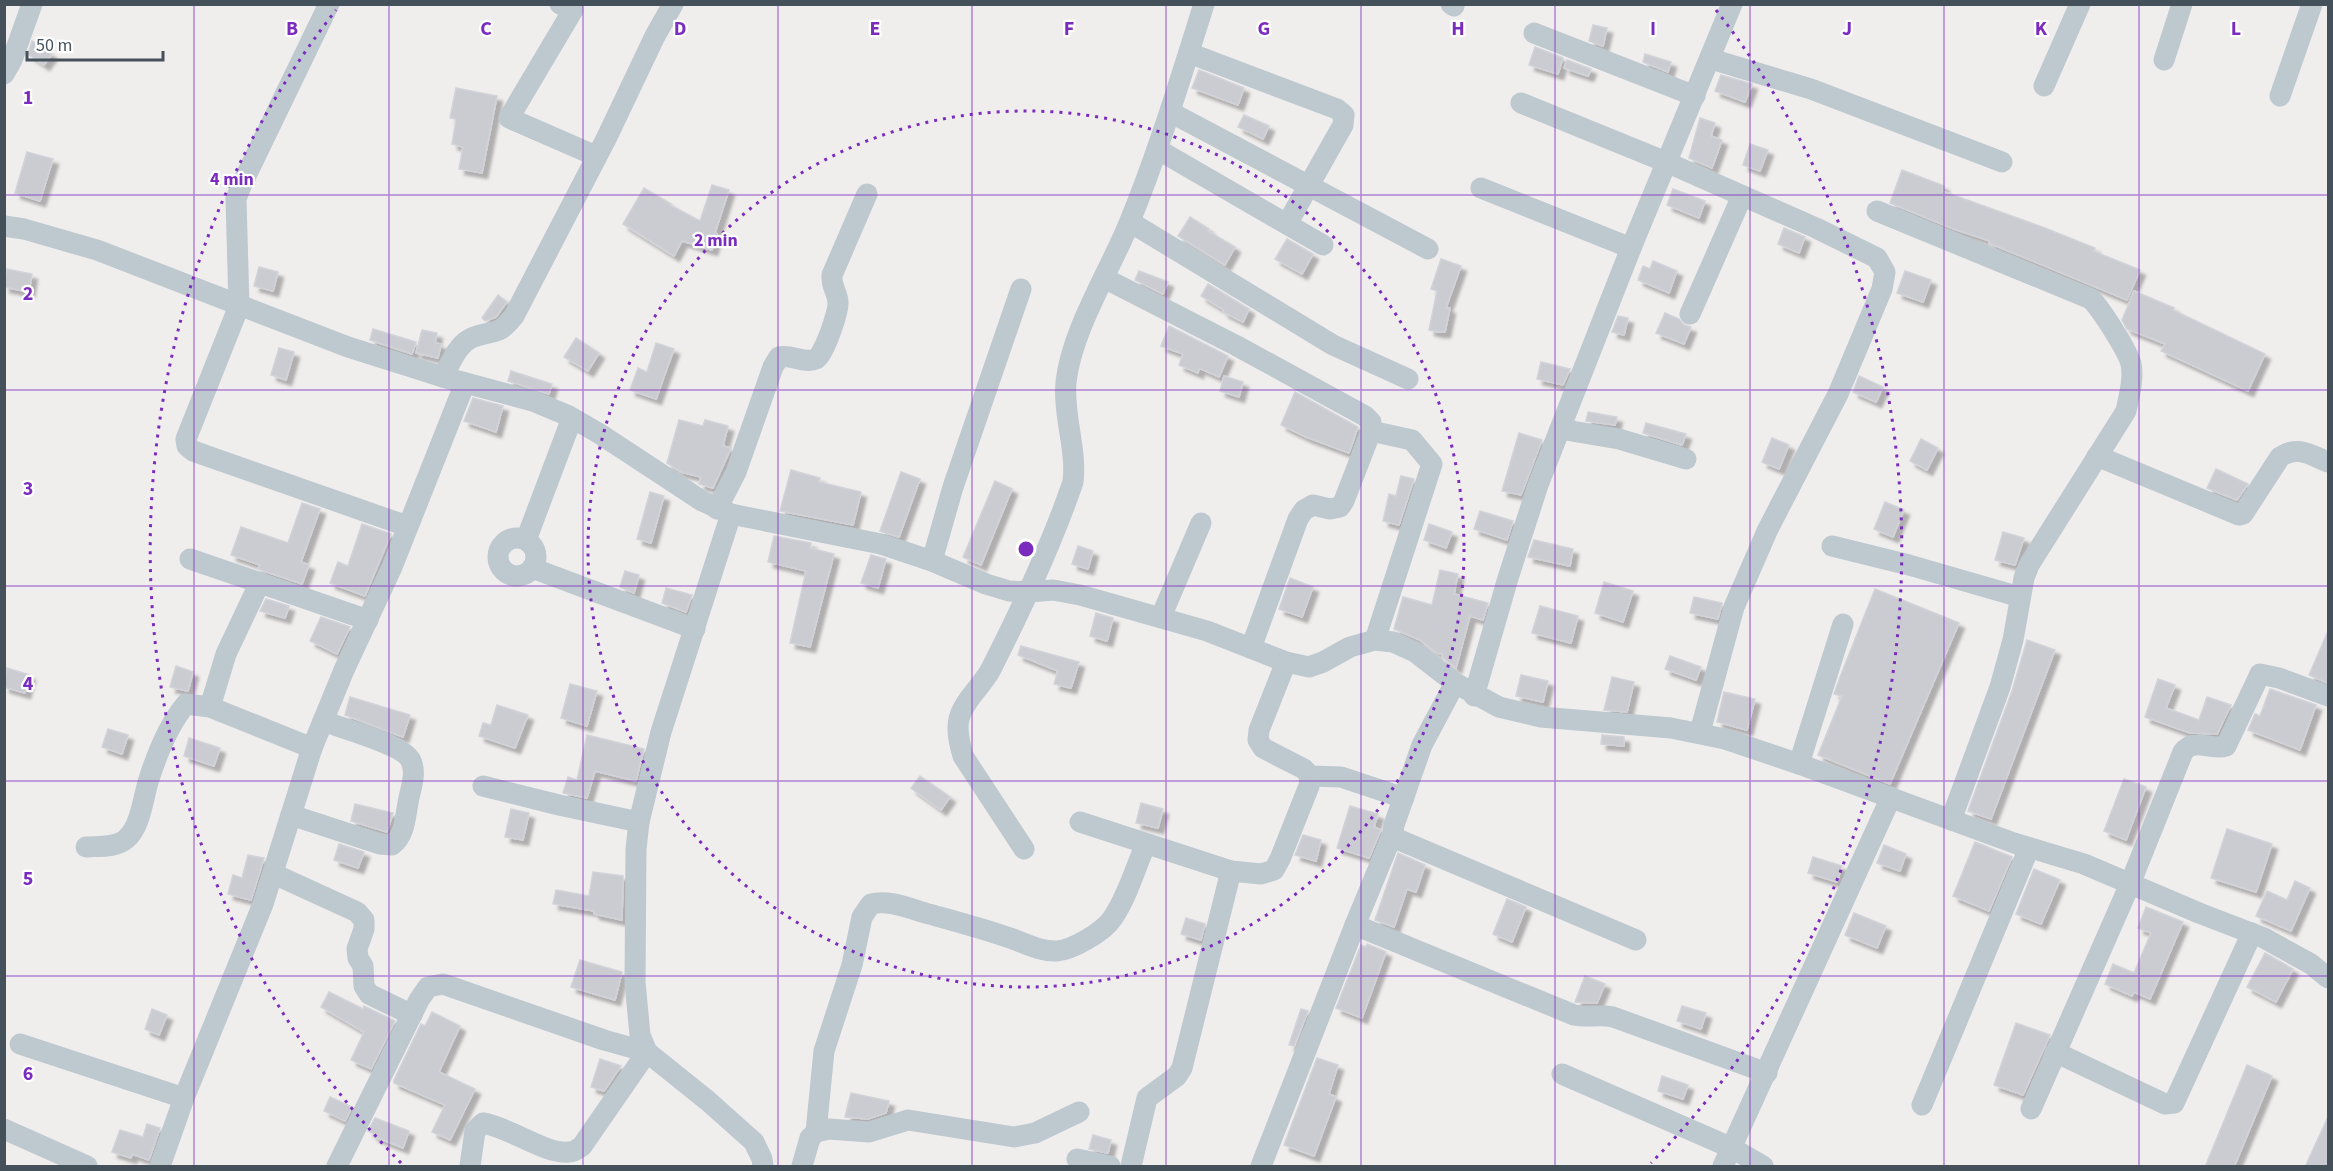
<svg xmlns="http://www.w3.org/2000/svg" width="2333" height="1171" font-family="'Source Sans 3',sans-serif">
<style>
.building{fill:#caccd2;stroke:#d1d3d9;stroke-width:1.5;filter:url(#shadow)}
.lines{fill:none;stroke-linecap:round;stroke-linejoin:round}
.minor{stroke:#bdc8cf;stroke-width:21}
.grid{fill:none;stroke:#7b2cbf;stroke-width:1.5;stroke-opacity:0.55}
.ring{fill:none;stroke:#7b2cbf;stroke-width:3;stroke-dasharray:3 6}
.grid-label{font-size:20px;text-anchor:middle;font-weight:bold;fill:#7b2cbf;stroke:#fff;stroke-width:4.5;stroke-linejoin:round;paint-order:stroke}
.centre{fill:#7b2cbf;stroke:#fff;stroke-width:3}
.ring-label{font-size:18px;text-anchor:middle;font-weight:bold;fill:#7b2cbf;stroke:#fff;stroke-width:4.5;stroke-linejoin:round;paint-order:stroke}
</style>
<defs>
<filter id="shadow"><feDropShadow dx="5.5" dy="5.5" stdDeviation="1.5" flood-color="#0004"/></filter>
</defs>
<rect width="100%" height="100%" fill="#f0eded"/>
<g class="building">
<path d="M1593,25l14,3 -4,18 -14,-5z"/>
<path d="M32,41l20,13 -8,11 -16,-11z"/>
<path d="M1535,47l28,11 -5,16 -29,-9z"/>
<path d="M1645,54l26,8 -3,10 -25,-10z"/>
<path d="M1567,60l24,9 -3,7 -24,-8z"/>
<path d="M1199,70l45,18 -6,17 -46,-17z"/>
<path d="M1721,75l31,9 -7,18 -30,-11z"/>
<path d="M456,88l41,8 -15,77 -23,-4 4,-22 -11,-3 4,-25 -6,-1z"/>
<path d="M1244,115l25,11 -6,13 -25,-12z"/>
<path d="M1700,118l15,5 -4,13 11,4 -10,28 -23,-10z"/>
<path d="M1750,144l18,6 -8,21 -17,-6z"/>
<path d="M27,152l26,7 -13,42 -25,-8z"/>
<path d="M1902,170l42,16 -2,5 103,37 50,20 -2,3 47,19 -13,30 -138,-57 1,-2 -36,-12 -64,-26z"/>
<path d="M712,185l17,5 -14,43 2,1 -5,16 -30,-9 -8,15 -51,-32 21,-36 27,16 -1,1 30,16z"/>
<path d="M1673,189l32,12 -6,17 -32,-13z"/>
<path d="M1190,217l19,12 -1,2 27,16 -10,18 -47,-29z"/>
<path d="M1784,228l21,9 -6,16 -21,-9z"/>
<path d="M1287,239l26,15 -11,20 -27,-15z"/>
<path d="M1441,259l20,7 -15,42h4l-5,24h-7l-9,-2 8,-39 -6,-2z"/>
<path d="M1653,261l24,10 -8,22 -31,-13 5,-14 7,3z"/>
<path d="M259,267l19,5 -5,19 -19,-5z"/>
<path d="M7,269l25,5 -3,18 -25,-5z"/>
<path d="M1139,271l29,11 -5,12 -28,-14z"/>
<path d="M1905,271l26,9 -8,22 -26,-9z"/>
<path d="M1208,284l41,25 -6,13 -20,-10 1,-2 -23,-14z"/>
<path d="M2134,291l40,17 -1,2 92,44 -17,37 -87,-40 4,-7 -38,-15 -5,-9z"/>
<path d="M498,295l9,7 -11,15 -11,4 -3,-3z"/>
<path d="M1665,313l14,6 5,6 7,2 -7,17 -28,-11z"/>
<path d="M1618,316l10,2 -4,17 -12,-3z"/>
<path d="M1169,326l59,30 -9,21 -20,-9 -1,5 -19,-8 4,-11 -22,-8z"/>
<path d="M373,329l43,13 -4,12 -42,-14z"/>
<path d="M422,330l15,3 -2,10 6,1 -3,14 -22,-5z"/>
<path d="M576,338l23,15 -11,18 -24,-14z"/>
<path d="M656,343l18,6 -18,50 -26,-9 8,-22 9,4z"/>
<path d="M279,348l15,4 -8,28 -15,-5z"/>
<path d="M1541,362l29,7 -7,16 -26,-6z"/>
<path d="M511,371l41,13 -3,10 -41,-13z"/>
<path d="M1224,376l19,6 -4,15 -19,-6z"/>
<path d="M1859,376l24,11 -7,15 -23,-10z"/>
<path d="M1295,392l63,35 -9,26 -43,-16 -25,-12z"/>
<path d="M473,398l30,8 -7,26 -32,-11z"/>
<path d="M1588,412l29,5 -2,8 -29,-4z"/>
<path d="M679,420l24,6 2,-6 23,6 -5,20 8,2 -18,40 -14,-4 2,-7 -20,-5 -14,-9z"/>
<path d="M1646,423l40,11 -4,11 -39,-12z"/>
<path d="M1519,433l23,7 -21,55 -19,-4z"/>
<path d="M1772,438l17,7 -10,24 -17,-7z"/>
<path d="M1921,439l17,9 -11,22 -17,-9z"/>
<path d="M2216,469l32,15 -11,16 -30,-12z"/>
<path d="M791,470l29,8 -1,4 42,10 -8,33 -73,-14z"/>
<path d="M901,472l19,7 -21,58 -19,-6z"/>
<path d="M1401,476l13,3 -15,46 -16,-4 6,-27 7,2z"/>
<path d="M995,481l17,8 -31,76 -18,-8z"/>
<path d="M650,492l14,4 -13,47 -14,-4z"/>
<path d="M1885,502l19,8 -11,27 -19,-8z"/>
<path d="M302,503l18,6 -19,53 8,3 -7,19 -44,-15 2,-4 -29,-10 10,-28 47,16z"/>
<path d="M1480,511l33,10 -6,19 -33,-11z"/>
<path d="M362,524l29,10 -26,62 -35,-13 8,-21 10,4z"/>
<path d="M1429,524l23,8 -6,16 -22,-8z"/>
<path d="M2003,532l21,6 -9,27 -20,-5z"/>
<path d="M774,536l37,7 -1,5 24,6 -24,93 -20,-4 16,-72 -38,-9z"/>
<path d="M1534,540l39,9 -3,17 -42,-9z"/>
<path d="M1078,546l15,5 -5,18 -16,-5z"/>
<path d="M871,555l15,4 -8,29 -17,-5z"/>
<path d="M1440,570l18,4 -4,20 34,9 -5,17 -13,-4 -14,52 -14,-11 1,-3 -6,-1 -17,-13 -26,-11 9,-32 29,8z"/>
<path d="M625,571l14,4 -5,18 -14,-6z"/>
<path d="M1290,578l23,9 -11,30 -23,-8z"/>
<path d="M1604,582l29,9 -10,31 -28,-9z"/>
<path d="M666,588l26,7 -6,17 -24,-9z"/>
<path d="M1875,589l84,34 -69,161 -72,-29 24,-59 -8,-2 6,-17z"/>
<path d="M1694,597l28,6 -4,16 -28,-6z"/>
<path d="M266,599l23,7 -4,12 -25,-7z"/>
<path d="M1540,606l38,10 -7,27 -39,-10z"/>
<path d="M1096,613l17,5 -6,23 -17,-5z"/>
<path d="M321,617l29,10 -13,27 -27,-13z"/>
<path d="M2328,631v52l-19,-8z"/>
<path d="M2027,640l28,10 -64,169 -23,-8 44,-120z"/>
<path d="M1021,646l58,16 -8,26 -17,-4 4,-13 -40,-16z"/>
<path d="M1670,656l31,11 -5,13 -31,-11z"/>
<path d="M176,666l17,6 -5,19 -18,-4z"/>
<path d="M7,668l23,7 -5,18 -21,-6z"/>
<path d="M1521,675l27,6 -5,21 -27,-6z"/>
<path d="M1612,677l22,5 -7,30 -23,-2z"/>
<path d="M2158,679l17,6 -9,23 33,12 8,-23 24,8 -14,29 -27,-1 -45,-16z"/>
<path d="M570,684l27,7 -10,35 -26,-8z"/>
<path d="M2270,689l46,16 -16,45 -52,-20 7,-16 5,2z"/>
<path d="M1724,692l31,7 -8,31 -30,-8z"/>
<path d="M350,697l60,18 -7,22 -58,-22z"/>
<path d="M497,705l31,10 -13,33 -36,-12 4,-13 8,2z"/>
<path d="M108,729l20,6 -6,19 -20,-7z"/>
<path d="M587,735l57,14 -8,32 -41,-10 -8,27 -24,-5 5,-16 9,3z"/>
<path d="M1602,735l22,2v9l-23,-2z"/>
<path d="M189,738l31,10 -6,18 -30,-10z"/>
<path d="M920,776l30,21 -9,13 -30,-22z"/>
<path d="M2124,779l22,8 -20,53 -22,-9z"/>
<path d="M1141,803l22,6 -5,19 -22,-5z"/>
<path d="M355,804l38,9 -6,19 -36,-11z"/>
<path d="M1350,806l28,8 -4,13 7,3 -12,28 -32,-10z"/>
<path d="M511,809l18,4 -6,27 -18,-3z"/>
<path d="M2227,829l45,15 -16,48 -45,-14z"/>
<path d="M1303,835l18,5 -5,21 -21,-6z"/>
<path d="M1975,842l37,15 -23,54 -36,-15z"/>
<path d="M339,844l25,8 -6,16 -24,-8z"/>
<path d="M1884,845l22,9 -6,17 -23,-8z"/>
<path d="M1398,853l27,12 -9,27 -9,-3 -13,38 -19,-7z"/>
<path d="M248,855l16,3 -13,42 -23,-6 5,-19 9,3z"/>
<path d="M1813,857l29,9 -5,16 -29,-9z"/>
<path d="M2034,869l26,11 -19,44 -25,-10z"/>
<path d="M593,872l30,4 -1,44 -28,-6v-3l-41,-7 3,-14 33,6z"/>
<path d="M2295,881l15,7 -19,43 -35,-15 11,-25 20,9z"/>
<path d="M1507,899l19,8 -14,35 -19,-8z"/>
<path d="M2146,907l37,15 -33,77 -16,-7 -2,4 -27,-12 8,-20 21,9 17,-40 -13,-5z"/>
<path d="M1854,913l32,13 -9,22 -32,-13z"/>
<path d="M1186,918l19,6 -4,16 -20,-6z"/>
<path d="M1367,944l19,8 -24,66 -26,-10 25,-63 5,2z"/>
<path d="M2265,953l28,16 -17,33 -29,-15z"/>
<path d="M580,960l42,12 -7,28 -44,-13z"/>
<path d="M1585,976l20,8 -8,19 -22,-1z"/>
<path d="M329,992l34,17 1,-3 31,15 -24,48 -20,-9 13,-28 -43,-25z"/>
<path d="M1682,1006l24,7 -5,16 -24,-8z"/>
<path d="M152,1009l15,6 -8,20 -14,-6z"/>
<path d="M1301,1009l7,2 -14,35 -5,-1z"/>
<path d="M432,1012l28,14 -21,46 36,17 -25,51 -18,-8 13,-27 -51,-22v-3l27,-56 4,2z"/>
<path d="M2016,1023l34,12 -27,60 -29,-10z"/>
<path d="M1317,1058l21,7 -9,29 7,3 -22,59 -30,-11z"/>
<path d="M600,1059l21,7 -17,25 -13,-4z"/>
<path d="M2247,1065l25,11 -38,91h-29z"/>
<path d="M1662,1076l26,9 -5,14 -25,-8z"/>
<path d="M851,1093l38,8 -3,12 -18,6 -23,-2z"/>
<path d="M330,1097l22,10 -7,14 -21,-10z"/>
<path d="M2328,1117v50h-23z"/>
<path d="M375,1118l34,13 -6,17 -30,-12 1,-2 -6,-3z"/>
<path d="M147,1124l13,4 -11,32 -17,-6 -1,4 -19,-6 8,-22 23,7z"/>
<path d="M1093,1135l18,5 -3,13 -19,-4z"/>
</g>
<g class="lines">
<g class="minor">
<path d="M329,4l-88,182 -5,13 3,107 -53,133 1,7 6,5 214,75"/>
<path d="M560,4l13,6 -64,108 87,38"/>
<path d="M1451,4l3,2"/>
<path d="M1534,33l161,63"/>
<path d="M1189,53l148,56 7,6 -1,10 -56,99"/>
<path d="M1711,59l100,30 191,73"/>
<path d="M2164,60l18,-56"/>
<path d="M4,74l8,-14 20,-56"/>
<path d="M2044,86l36,-82"/>
<path d="M2280,96l32,-92"/>
<path d="M1521,103l145,59 150,66 61,30 8,14 -3,17 -44,105 -70,135 -34,78 -34,125"/>
<path d="M1170,112l258,137"/>
<path d="M1157,149l166,96"/>
<path d="M1481,188l150,60"/>
<path d="M1877,211l214,88c10,10 37,52 40,65 3,15 -2,32 -5,47l-97,154 -5,13 -11,62 -13,47 -49,133"/>
<path d="M1130,222l203,123 75,34"/>
<path d="M4,226l20,3 73,21 251,97 95,30 90,24 36,15 31,18 102,67 29,13 150,30 51,17 54,23 23,7 20,1 24,-2 27,5 127,36 79,31 23,5 14,-5 27,-15 25,-7 18,2 22,10 40,31 44,24 42,10 130,11 54,11 74,25 215,79 70,21 115,49 65,25 47,26 17,14"/>
<path d="M1104,278l133,68 128,70 6,6v9l-27,70 -4,6 -10,2 -17,-4 -9,5 -6,9 -47,129"/>
<path d="M1690,314l52,-118"/>
<path d="M443,377c7,-13 15,-35 31,-40 22,-8 23,0 40,-21l92,-177 49,-103 18,-32"/>
<path d="M1560,429l59,10 67,20"/>
<path d="M1371,431l41,9 20,24 -57,176"/>
<path d="M2097,456l142,59 4,-1 37,-57c17,-12 31,-2 48,5"/>
<path d="M717,509l19,-37 37,-105 6,-10c12,-3 26,7 37,2 8,-4 23,-48 22,-57 -1,-11 -7,-15 -6,-27l35,-81"/>
<path d="M731,514l-70,218 -22,90 -3,27 -1,133 5,53 7,17 61,49 46,41 8,17 1,7"/>
<circle cx="517" cy="557" r="19"/>
<path d="M526,540l46,-122"/>
<path d="M1832,546l77,19 111,32"/>
<path d="M190,559l178,61"/>
<path d="M932,561l21,-74 68,-198"/>
<path d="M532,568l163,61"/>
<path d="M1161,617l40,-94"/>
<path d="M1455,683l-33,62 -28,80 -1,8 4,6 239,101"/>
<path d="M1474,696l34,-118 30,-93 93,-237 101,-244"/>
<path d="M210,707l16,-53 34,-72"/>
<path d="M1799,764l44,-140"/>
<path d="M1310,776l31,1 63,21"/>
<path d="M483,786l76,19 80,17"/>
<path d="M291,815l89,29 12,1c13,-10 13,-27 16,-42 2,-13 9,-29 3,-42 -6,-16 -70,-33 -88,-40"/>
<path d="M1080,822l151,49 30,3 13,-4 6,-11 29,-73 1,-10 -6,-7 -41,-21 -5,-8 1,-10 27,-68"/>
<path d="M86,847c12,-1 30,1 40,-8 15,-12 17,-42 23,-60 8,-25 20,-55 37,-75l24,3 102,41"/>
<path d="M1024,849l-61,-93c-3,-11 -7,-25 -4,-37 4,-18 24,-34 32,-50 31,-61 60,-123 82,-187 4,-33 -10,-66 -7,-100 6,-53 44,-111 64,-161 29,-71 51,-144 74,-217"/>
<path d="M274,874l83,38 7,8v9l-7,20 1,9 5,8 1,20 5,8 43,21"/>
<path d="M1355,925l219,90c14,3 26,-1 39,2l154,56"/>
<path d="M20,1044l164,54"/>
<path d="M2055,1052l110,52 9,-1 78,-170"/>
<path d="M1562,1074l170,74 31,18"/>
<path d="M1922,1105l107,-257"/>
<path d="M2031,1109l99,-225 53,-132c11,-15 28,-1 43,-6l34,-72 19,4 49,18"/>
<path d="M4,1129l83,37"/>
<path d="M816,1132l8,-81 28,-86 10,-48 9,-13c17,-5 40,5 58,10 25,7 51,14 75,22 17,5 35,16 53,15 15,-1 46,-19 55,-32 15,-21 23,-51 34,-75"/>
<path d="M1077,1159l33,7"/>
<path d="M160,1166l24,-68 79,-194 49,-156 32,-78 48,-103 73,-184"/>
<path d="M337,1166l82,-166 9,-13 15,-3 161,56 43,12 -65,94c-4,3 -8,6 -13,6 -23,3 -60,-25 -86,-29l-8,8 -5,35"/>
<path d="M802,1166l8,-28 6,-6 13,-3 40,3 39,-12 106,17 21,-4 44,-21"/>
<path d="M1131,1166l16,-68 30,-22 5,-8 49,-197"/>
<path d="M1261,1166l94,-241 38,-92"/>
<path d="M1723,1166l168,-369"/>
</g>
</g>
<path class="grid" d="M194,4v1162M389,4v1162M583,4v1162M778,4v1162M972,4v1162M1166,4v1162M1361,4v1162M1555,4v1162M1750,4v1162M1944,4v1162M2139,4v1162M4,195h2324M4,390h2324M4,586h2324M4,781h2324M4,976h2324"/>
<g class="ring">
<circle cx="1026" cy="549" r="438"/>
<path d="M401 1163A876 876 0 0 1 336 10M1716 10A876 876 0 0 1 1651 1163"/>
</g>
<g class="grid-label">
<text x="292" y="35">B</text>
<text x="486" y="35">C</text>
<text x="680" y="35">D</text>
<text x="875" y="35">E</text>
<text x="1069" y="35">F</text>
<text x="1264" y="35">G</text>
<text x="1458" y="35">H</text>
<text x="1653" y="35">I</text>
<text x="1847" y="35">J</text>
<text x="2041" y="35">K</text>
<text x="2236" y="35">L</text>
<text x="28" y="104">1</text>
<text x="28" y="300">2</text>
<text x="28" y="495">3</text>
<text x="28" y="690">4</text>
<text x="28" y="885">5</text>
<text x="28" y="1080">6</text>
</g>
<circle cx="1026" cy="549" r="9" class="centre"/>
<g class="ring-label">
<text x="232" y="185">4 min</text>
<text x="716" y="246">2 min</text>
</g>
<rect width="2333" height="1171" fill="none" stroke="#45515a" stroke-width="12"/>
<path d="M27 51v9h136v-9" fill="none" stroke="#45515a" stroke-width="3"/>
<text x="36" y="51" font-size="18" fill="#45515a" stroke="#ffffff" stroke-width="4.5" paint-order="stroke">50 m</text>
</svg>
